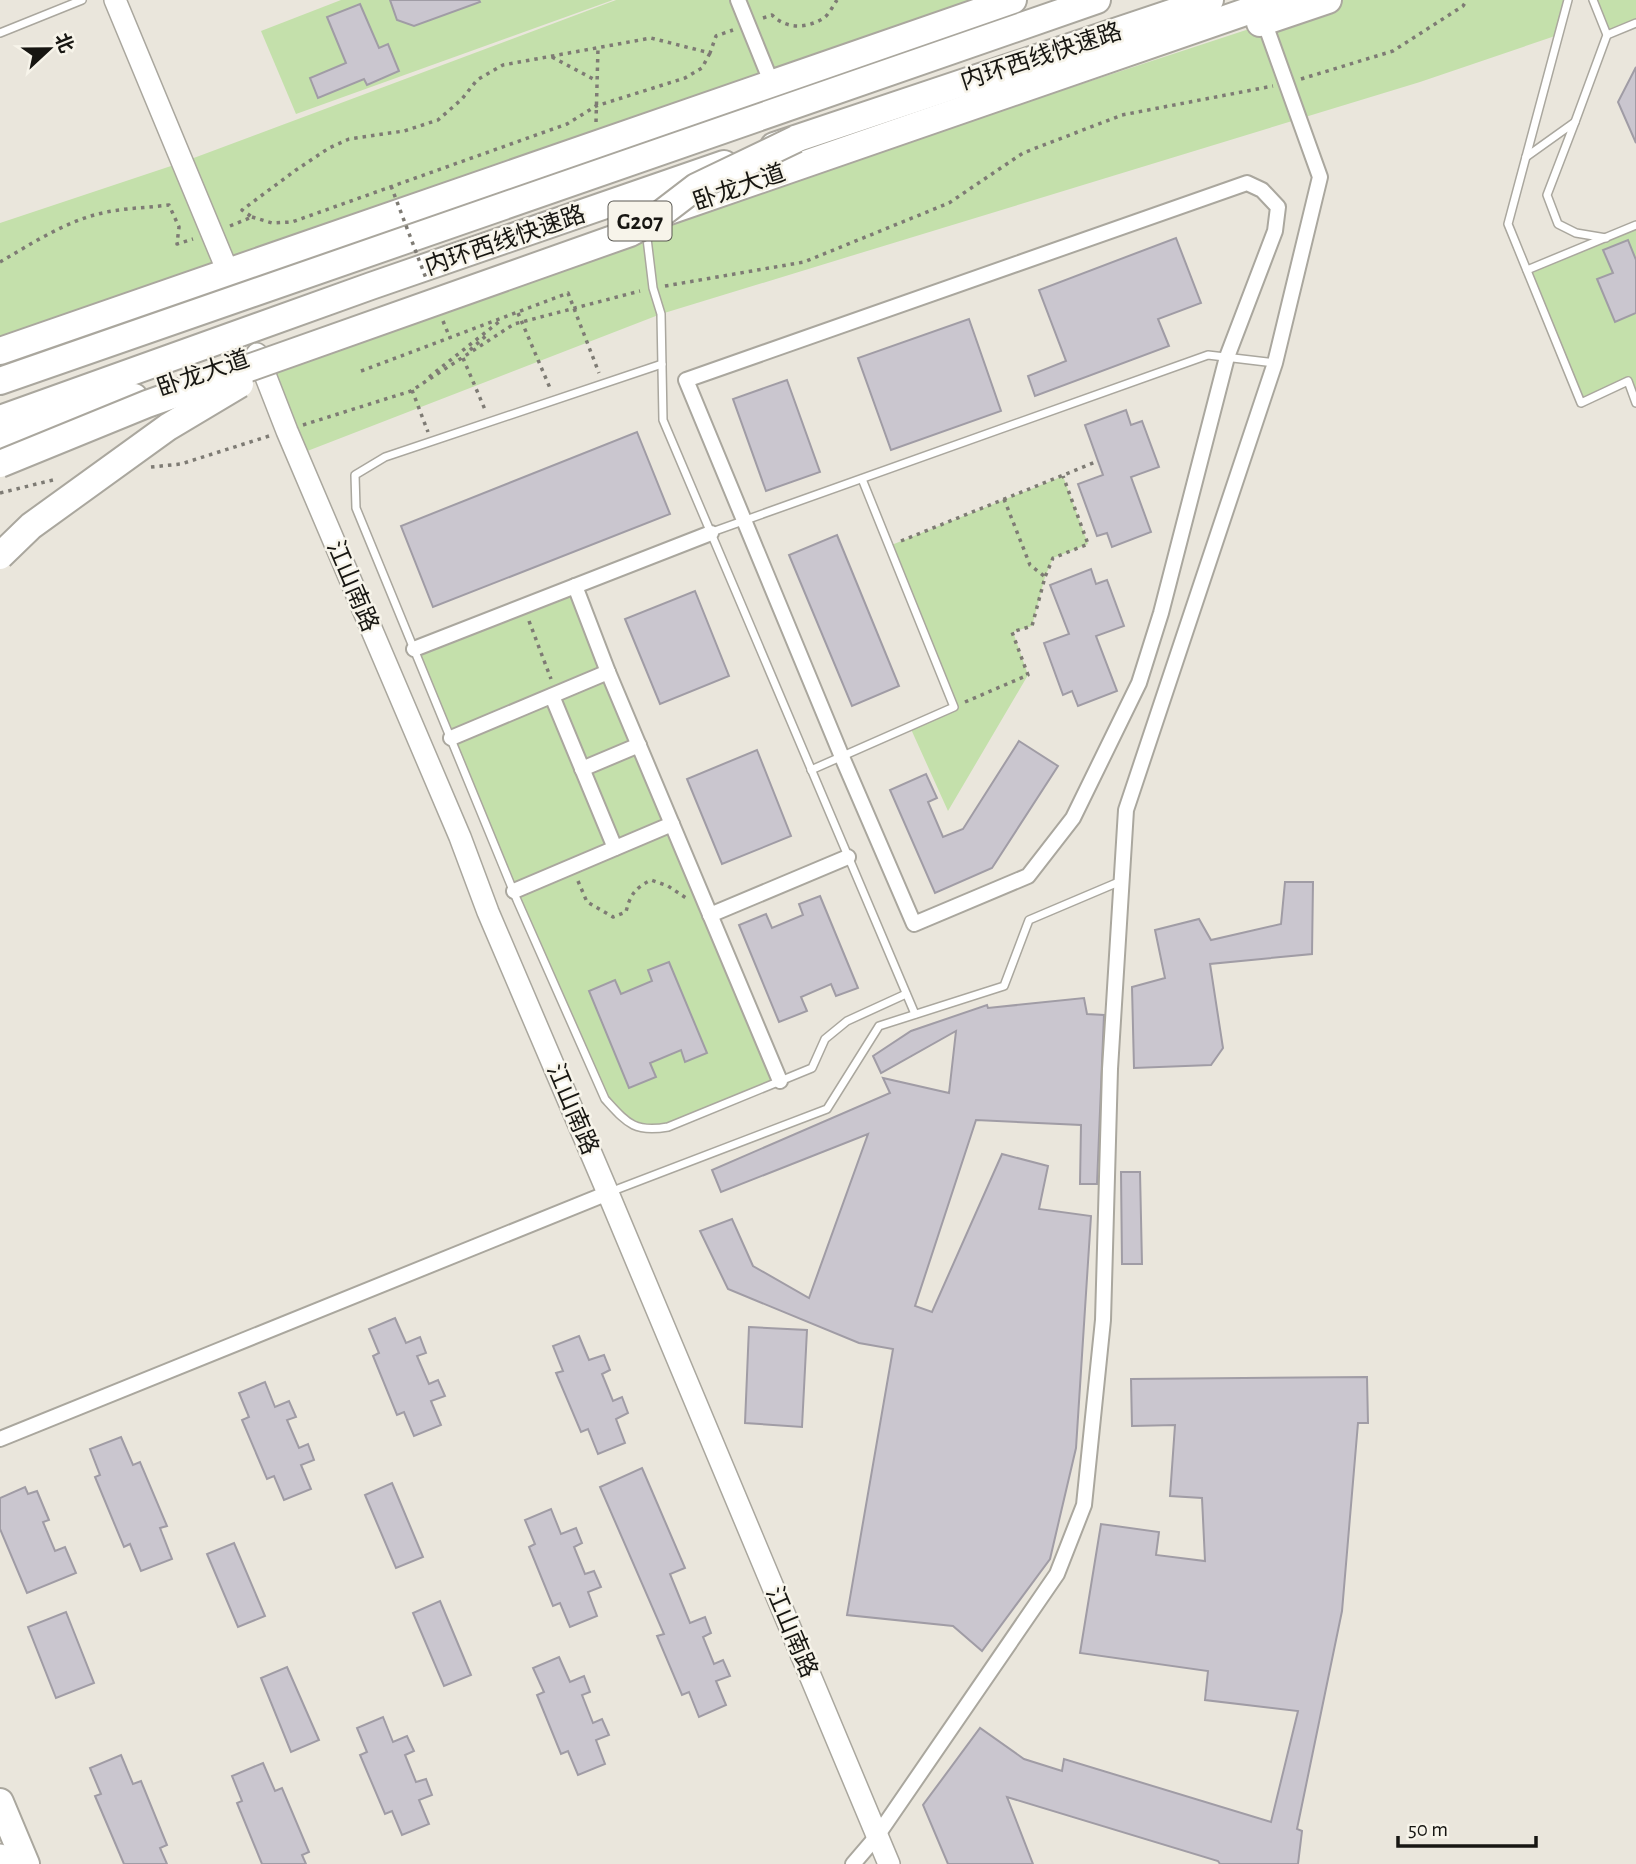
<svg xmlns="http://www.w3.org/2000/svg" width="1636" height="1864" font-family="'Alegreya Sans','Noto Sans SC',sans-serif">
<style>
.green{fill:#c4e0ab}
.building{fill:#cac6cf;stroke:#a09ca5;stroke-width:2}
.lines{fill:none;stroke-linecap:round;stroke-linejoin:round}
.lane-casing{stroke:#aaa79e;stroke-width:10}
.street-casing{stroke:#aaa79e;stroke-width:18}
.secondary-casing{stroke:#aaa79e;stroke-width:24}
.primary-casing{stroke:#aaa79e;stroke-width:26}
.highway-casing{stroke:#aaa79e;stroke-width:30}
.path{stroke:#7e7b74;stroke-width:3.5;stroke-dasharray:3.5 5;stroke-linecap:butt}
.lane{stroke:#fff;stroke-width:7}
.street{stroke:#fff;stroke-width:14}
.secondary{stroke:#fff;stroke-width:21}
.primary{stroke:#fff;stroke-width:23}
.highway{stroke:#fff;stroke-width:26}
.highway-bridge-casing{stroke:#aaa79e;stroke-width:30;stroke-linecap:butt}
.path-bridge{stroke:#7e7b74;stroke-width:3.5;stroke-dasharray:3.5 5;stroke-linecap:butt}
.highway-bridge{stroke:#fff;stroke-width:26}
.labels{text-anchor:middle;stroke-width:5;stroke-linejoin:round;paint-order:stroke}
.shield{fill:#f7f4ea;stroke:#5a5953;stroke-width:2}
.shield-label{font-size:23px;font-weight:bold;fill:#171612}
.street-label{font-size:24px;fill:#171612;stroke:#f7f4ea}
</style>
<rect width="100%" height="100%" fill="#eae6dc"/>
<g class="green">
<path d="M341,0h272l-317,114 -35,-83z"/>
<path d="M616,0h397l-1013,351v-128l183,-61z"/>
<path d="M1338,0h230l-10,35 -138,47 -759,232 -364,141 -40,-101z"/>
<path d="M1593,0h43v25l-29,10z"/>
<path d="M1636,225v178l-9,-22 -46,22 -54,-133z"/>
<path d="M1063,476l25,68 -35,14 -8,19 -13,49 -19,6 15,43 -80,136 -38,-84 44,-20 -65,-161z"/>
<path d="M575,586l205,495 -112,46 -41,-3 -22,-25 -191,-450z"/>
</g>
<g class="building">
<path d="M390,0h89l1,2 -66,24 -17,-6z"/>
<path d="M360,4l19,44 9,-4 11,27 -32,14 -3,-6 -46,19 -8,-20 36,-15 -19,-46z"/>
<path d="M1636,67v76l-18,-41z"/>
<path d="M1176,238l25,65 -43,16 11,27 -134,50 -7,-20 38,-15 -27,-71z"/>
<path d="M1628,240l8,20v53l-21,9 -18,-43 16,-6 -10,-23z"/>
<path d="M969,319l32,92 -110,39 -33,-92z"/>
<path d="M787,380l33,92 -54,19 -33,-92z"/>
<path d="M1126,410l5,15 11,-4 17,46 -28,10 20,55 -39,15 -5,-14 -10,3 -19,-52 25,-9 -18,-50z"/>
<path d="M637,432l33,82 -237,93 -32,-81z"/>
<path d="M837,535l62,151 -47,20 -63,-151z"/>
<path d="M1091,569l5,15 11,-4 17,46 -28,10 21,55 -39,15 -6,-15 -9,4 -19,-52 25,-9 -19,-49z"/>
<path d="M695,591l34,85 -69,28 -35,-85z"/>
<path d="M1019,741l39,25 -66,102 -57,25 -45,-103 36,-16 11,24 -9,4 15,35 20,-8z"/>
<path d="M757,750l34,86 -69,28 -35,-85z"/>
<path d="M1285,882h28l-1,72 -102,10 13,84 -12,17 -77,3 -2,-81 33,-9 -10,-48 44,-11 12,21 70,-16z"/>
<path d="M820,896l38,92 -22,8 -5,-12 -30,13 6,14 -28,11 -40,-97 27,-11 6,14 31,-13 -4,-11z"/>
<path d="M669,962l38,91 -22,9 -4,-12 -31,13 6,14 -27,11 -40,-97 26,-11 6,14 31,-13 -4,-11z"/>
<path d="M1084,998l3,16 17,1 -7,169h-17l1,-59 -105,-5 -61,186 17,6 70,-158 46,12 -9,43 52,7 -15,232 -26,111 -68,92 -29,-25 -106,-11 46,-266 -34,-6 -131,-54 -28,-58 32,-12 21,47 56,32 59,-164 -147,58 -9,-22 178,-77 -7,-15 66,15 7,-62 -75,42 -8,-17 38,-25 76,-26 1,3z"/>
<path d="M1121,1172h19l2,92h-20z"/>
<path d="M395,1318l11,25 14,-6 6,16 -9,3 12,28 9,-4 7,16 -14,5 10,24 -27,11 -10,-24 -7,3 -24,-59 6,-3 -10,-24z"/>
<path d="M749,1327l58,3 -5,97 -57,-4z"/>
<path d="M579,1336l10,24 15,-5 6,15 -8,4 11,27 9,-4 6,16 -12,6 9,24 -27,11 -10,-25 -7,3 -25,-59 7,-2 -10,-25z"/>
<path d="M1367,1377l1,46h-10l-16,188 -45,218 5,2 -4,33h-78l-2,-3 -211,-64 26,67h-85l-25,-59 57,-77 44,31 38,12 2,-12 207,63 27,-111 -93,-11 3,-29 -128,-18 21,-129 58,8 -3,23 49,6 -3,-63 -32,-2 5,-71 -43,1 -1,-47z"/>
<path d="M265,1382l10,25 14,-6 7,16 -9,3 12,28 9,-4 6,16 -13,5 10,24 -27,11 -10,-24 -7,3 -25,-59 7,-3 -10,-24z"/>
<path d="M121,1437l12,28 7,-3 27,64 -7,2 12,31 -31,12 -11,-27 -6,3 -29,-70 5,-2 -10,-26z"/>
<path d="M642,1468l43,100 -15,6 20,49 15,-6 6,16 -8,4 11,27 9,-4 7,16 -14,5 10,24 -27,12 -10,-25 -7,3 -25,-59 7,-2 -64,-147z"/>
<path d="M392,1483l31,74 -27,11 -31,-73z"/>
<path d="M25,1487l3,7 9,-3 12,29 -6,2 12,29 10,-4 11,26 -49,20 -27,-64v-31z"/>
<path d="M551,1509l10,25 15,-6 6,15 -8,4 11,27 9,-3 7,16 -13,5 9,24 -27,11 -10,-24 -7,3 -24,-59 6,-3 -10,-24z"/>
<path d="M234,1543l31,73 -27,11 -31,-73z"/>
<path d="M440,1601l31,74 -27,11 -31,-73z"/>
<path d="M66,1612l28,71 -38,15 -28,-71z"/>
<path d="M559,1657l11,25 14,-6 6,16 -8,3 11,28 9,-4 7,16 -13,5 9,24 -27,11 -10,-24 -7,3 -24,-59 7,-3 -11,-24z"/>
<path d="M287,1667l32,73 -28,12 -30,-74z"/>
<path d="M383,1717l10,25 14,-6 7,15 -9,4 11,27 10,-3 6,16 -13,5 10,24 -27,11 -10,-24 -7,3 -25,-59 7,-3 -10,-24z"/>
<path d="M121,1755l12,29 8,-3 26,64 -7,3 7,16h-43l-29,-68 6,-2 -11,-26z"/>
<path d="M263,1763l12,28 7,-3 27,64 -7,3 4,9h-44l-25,-61 5,-2 -10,-25z"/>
</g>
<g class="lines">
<g class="lane-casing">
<g id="lane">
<path d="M1568,0l-60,224 73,179 47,-22 8,22"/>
<path d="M0,33l82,-33"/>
<path d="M1607,35l29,-12"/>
<path d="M1575,122l32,-87 -14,-35"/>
<path d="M1526,157l49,-35 -28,73 11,29 18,9 30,5"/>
<path d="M646,230l7,58 8,26 2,106 252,594"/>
<path d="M1527,270l109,-45"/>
<path d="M662,364l-277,93 -30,18 1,33 161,392 88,199c22,24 29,34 63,28l144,-59 13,-29 22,-18 59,-27"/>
<path d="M712,532l496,-177 67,8"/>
<path d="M811,770l143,-63 -92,-228"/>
<path d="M610,1192l217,-83 52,-83 125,-40 25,-66 92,-39"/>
</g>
</g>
<g class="street-casing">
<g id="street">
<path d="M738,0l34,84"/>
<path d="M1247,183l15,7 16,17 -3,24 -48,126 -66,256 -22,70 -66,135 -45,58 -114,48 -72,-167 -156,-377z"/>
<path d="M575,586l33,86 172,409"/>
<path d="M414,649l297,-116"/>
<path d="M552,696l63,152"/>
<path d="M451,738l157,-66"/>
<path d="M582,769l57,-24"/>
<path d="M514,891l158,-67"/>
<path d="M710,915l138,-58"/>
<path d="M0,1439l608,-246"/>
<path d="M853,1864l24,-28 180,-262 27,-69 19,-185 7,-251 16,-259 149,-447 45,-186 -56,-156"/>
</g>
</g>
<g class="secondary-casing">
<g id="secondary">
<path d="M115,0l113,272"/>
<path d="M257,354l30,77 173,406 28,75 120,281 281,671"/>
</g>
</g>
<g class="primary-casing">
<path id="primary" d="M0,1856l3,8"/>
</g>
<g class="highway-casing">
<g id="highway">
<path d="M1260,23l68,-23"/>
<path d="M774,146l436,-146"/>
<path d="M669,211l611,-211"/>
<path d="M0,351l1013,-351"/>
<path d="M0,381l1097,-381"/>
<path d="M0,419l371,-133 353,-122"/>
<path d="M0,444l134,-47"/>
<path d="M0,1802l26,62"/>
</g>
</g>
<g class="path">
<path d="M763,18l9,-3c14,14 34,14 52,3 5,-4 9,-12 13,-18"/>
<path d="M552,57l45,24"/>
<path d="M1301,79l92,-28 70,-45 4,-6"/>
<path d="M596,122l2,-74"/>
<path d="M252,217l20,6 20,-1 275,-98 29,-18 89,-28 17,-10 8,-15"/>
<path d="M230,226l22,-9 -10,-7 54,-40 33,-22 20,-9 55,-8 34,-11 24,-21 15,-19 26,-15 148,-27 59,15 6,-17 17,-6"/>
<path d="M0,262c31,-18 63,-39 98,-48 23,-6 47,-6 71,-9l10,22 -2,17 16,-5"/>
<path d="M665,286l139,-24 145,-59 74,-50 99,-38 151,-29"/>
<path d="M518,313l32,75"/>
<path d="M470,350l18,-16"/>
<path d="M463,358l23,54"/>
<path d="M361,371l207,-78 31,80"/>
<path d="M429,377l71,-56"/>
<path d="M412,390l16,42"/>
<path d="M303,425l108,-34 103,-67 126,-33"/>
<path d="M151,467l30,-3 88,-28"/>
<path d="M0,493l57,-14"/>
<path d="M1004,499l26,66 14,11"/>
<path d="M901,541l197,-80"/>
<path d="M529,621l22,58"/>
<path d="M965,702l63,-27 -16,-43 20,-6 13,-49 8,-19 35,-14 -25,-68"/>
<path d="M578,881l9,21 26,15 13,-5c4,-17 9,-24 25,-32l17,6 18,12"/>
</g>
<use href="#lane" class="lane"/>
<use href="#street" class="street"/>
<use href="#secondary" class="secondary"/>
<use href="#primary" class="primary"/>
<use href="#highway" class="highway"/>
<g class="highway-bridge-casing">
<g id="highway-bridge">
<path d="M0,464l147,-60 483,-171 19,-10 47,-36 100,-48"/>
<path d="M0,556l31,-30 137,-99 72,-43"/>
</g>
</g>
<g class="path-bridge">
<path d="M391,186l36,95"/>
<path d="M443,321l7,17"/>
</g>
<use href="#highway-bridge" class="highway-bridge"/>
</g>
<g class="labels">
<rect class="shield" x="608.5" y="201.5" width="63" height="39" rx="5"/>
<g class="shield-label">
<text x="640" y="229">G207</text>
</g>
<g class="street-label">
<text transform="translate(1041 56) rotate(-18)" y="8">内环西线快速路</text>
<text transform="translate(739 187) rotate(-19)" y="8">卧龙大道</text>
<text transform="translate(505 240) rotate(-19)" y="8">内环西线快速路</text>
<text transform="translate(203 373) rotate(-19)" y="8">卧龙大道</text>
<text transform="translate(353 586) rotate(67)" y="8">江山南路</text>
<text transform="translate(573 1109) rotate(67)" y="8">江山南路</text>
<text transform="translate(792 1632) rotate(67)" y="8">江山南路</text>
</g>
</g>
<g transform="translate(49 49) rotate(68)" stroke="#f7f4ea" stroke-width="5" paint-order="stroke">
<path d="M0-5L12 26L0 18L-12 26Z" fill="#171612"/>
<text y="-10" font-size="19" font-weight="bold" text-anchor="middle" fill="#171612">北</text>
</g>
<path d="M1398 1836v10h138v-10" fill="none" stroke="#171612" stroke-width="3.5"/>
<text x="1408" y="1836" font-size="21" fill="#171612" stroke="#f7f4ea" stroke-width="5" paint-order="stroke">50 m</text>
</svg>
